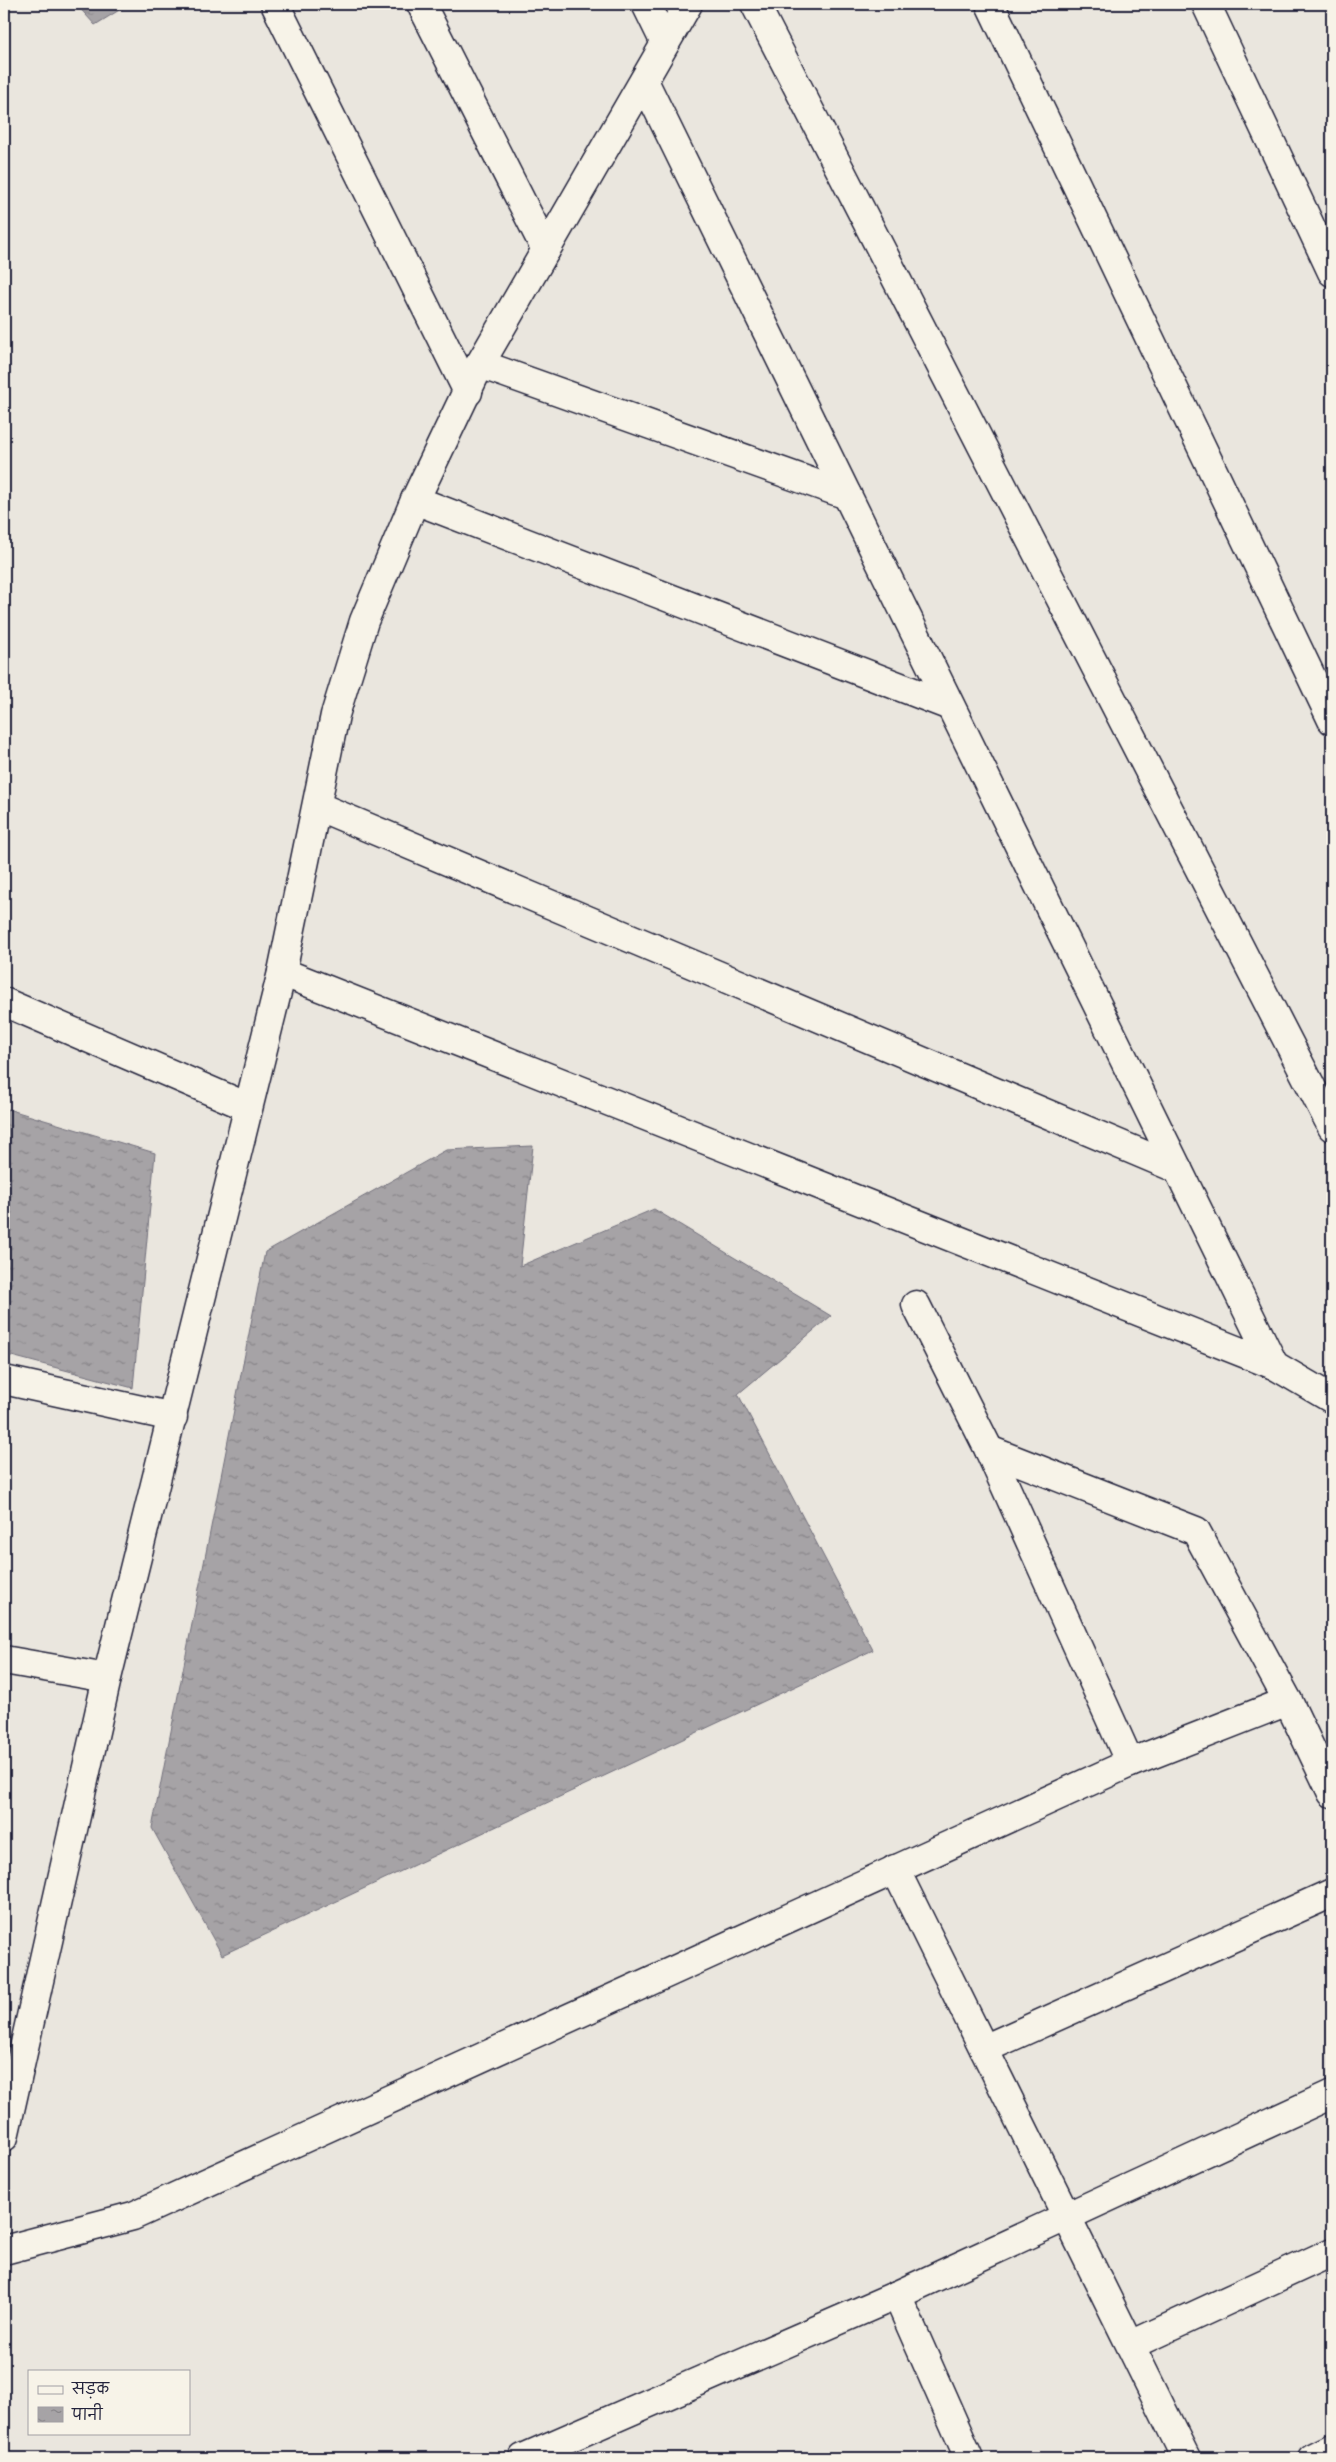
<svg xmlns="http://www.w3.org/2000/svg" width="1336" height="2462" font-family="'Comic Neue','Playpen Sans Deva',sans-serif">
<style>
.water{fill:url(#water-ripples);stroke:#716f7b}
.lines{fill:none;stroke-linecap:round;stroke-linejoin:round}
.street-casing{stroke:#22223b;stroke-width:31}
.secondary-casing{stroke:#22223b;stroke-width:31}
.street{stroke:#f7f3e8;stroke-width:28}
.secondary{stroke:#f7f3e8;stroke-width:28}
</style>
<defs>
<pattern id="water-ripples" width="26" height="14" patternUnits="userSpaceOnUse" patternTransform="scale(1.25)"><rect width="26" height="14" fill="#a6a3a6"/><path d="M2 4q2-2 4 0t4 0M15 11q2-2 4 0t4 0" fill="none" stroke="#878488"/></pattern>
</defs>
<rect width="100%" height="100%" fill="#eae6de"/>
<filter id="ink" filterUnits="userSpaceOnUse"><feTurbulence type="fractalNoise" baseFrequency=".02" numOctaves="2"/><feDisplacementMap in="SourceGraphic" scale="10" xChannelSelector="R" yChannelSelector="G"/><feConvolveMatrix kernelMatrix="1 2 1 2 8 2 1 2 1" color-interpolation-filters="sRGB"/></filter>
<g filter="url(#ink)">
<g class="water">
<path d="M76,4h53l-34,21z"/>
<path d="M4,1108l151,45 -22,235 -129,-34z"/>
<path d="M533,1146l-13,120 134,-57 177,107 -93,78 135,256 -651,305 -70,-127 113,-576 181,-102z"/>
</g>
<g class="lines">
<g class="street-casing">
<g id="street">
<path d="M275,4l193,388"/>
<path d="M421,4l125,246"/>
<path d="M646,4l19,39"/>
<path d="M755,4l577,1123"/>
<path d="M990,4l342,716"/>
<path d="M1206,4l126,268"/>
<path d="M644,81l630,1284"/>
<path d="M480,364l367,131"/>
<path d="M415,500l535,206"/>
<path d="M317,806l861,363"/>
<path d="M282,972l992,393 58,34"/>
<path d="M4,1002l244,105"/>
<path d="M916,1305l73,145 141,313"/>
<path d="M4,1380l169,37"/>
<path d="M989,1450l207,81 92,170 44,92"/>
<path d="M4,1660l103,18"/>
<path d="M895,1869l291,589"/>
<path d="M984,2049l348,-156"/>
<path d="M4,2250l129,-34 997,-453 158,-62"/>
<path d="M897,2295l72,163"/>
<path d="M1131,2345l201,-93"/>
<path d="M523,2458l374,-163 435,-201"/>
<path d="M1312,2458l20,-10"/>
</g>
</g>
<g class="secondary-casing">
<path id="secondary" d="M4,2137l103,-459 175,-706 53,-257 29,-94 51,-121 65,-136 208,-360"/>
</g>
<use href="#street" class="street"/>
<use href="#secondary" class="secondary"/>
</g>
</g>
<rect width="1336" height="2462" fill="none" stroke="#f7f3e8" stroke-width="20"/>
<rect x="10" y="10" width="1316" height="2442" fill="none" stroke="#22223b" stroke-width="2" filter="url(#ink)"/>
<rect x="28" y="2370" width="162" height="65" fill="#f7f3e8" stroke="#a29fa3"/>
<rect x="38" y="2386" width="25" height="8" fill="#f7f3e8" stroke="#a29fa3"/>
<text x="72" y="2394" font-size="15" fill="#22223b">सड़क</text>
<rect x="38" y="2407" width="25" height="15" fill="url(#water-ripples)" stroke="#a29fa3"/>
<text x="72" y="2420" font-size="15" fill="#22223b">पानी</text>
</svg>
